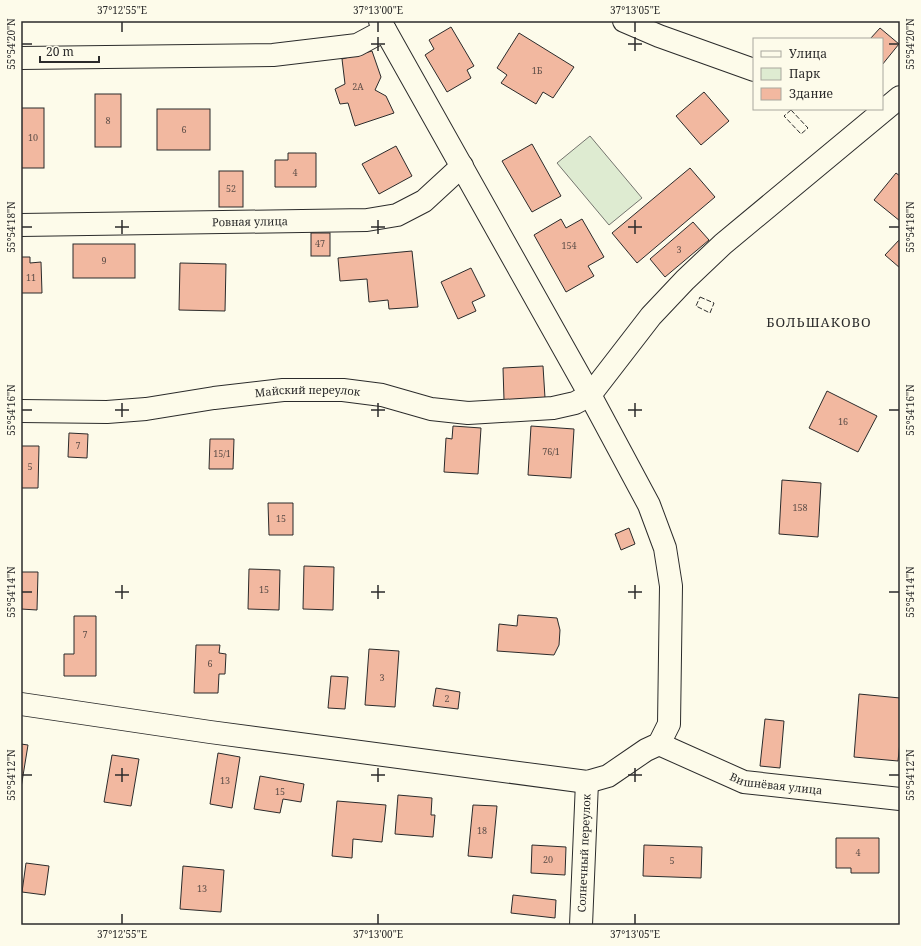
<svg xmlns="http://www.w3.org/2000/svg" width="921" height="946" font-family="'Noto Serif',serif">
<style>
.green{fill:#deebd1;stroke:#74746e}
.building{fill:#f2b8a0;stroke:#2b2b2b}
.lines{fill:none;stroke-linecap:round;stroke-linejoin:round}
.minor-casing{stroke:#2b2b2b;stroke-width:24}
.minor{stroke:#fdfbea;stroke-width:22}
.fence{stroke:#2b2b2b;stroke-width:1;stroke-dasharray:5 2;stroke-linecap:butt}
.ticks{fill:none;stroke:#2b2b2b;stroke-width:1.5}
.labels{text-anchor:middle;stroke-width:3;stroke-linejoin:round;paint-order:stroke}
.number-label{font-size:9px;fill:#5d4e48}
.street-label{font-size:11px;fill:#2b2b2b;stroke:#fdfbea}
.quarter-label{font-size:13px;letter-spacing:1px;fill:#2b2b2b;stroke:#fdfbea}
.neatline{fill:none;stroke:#2b2b2b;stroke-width:1.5}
.ticks-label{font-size:10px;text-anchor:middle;fill:#2b2b2b}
</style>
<rect width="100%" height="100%" fill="#fdfbea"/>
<path class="green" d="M590,136l52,62 -33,27 -52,-62z"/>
<g class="building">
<path d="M451,27l23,39 -7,4 4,8 -24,14 -22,-37 9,-6 -5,-9z"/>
<path d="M880,28l19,16 -17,21v-26h-12z"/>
<path d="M519,33l55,34 -21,31 -10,-6 -7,12 -35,-21 6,-8 -10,-7z"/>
<path d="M372,51l9,26 -6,13 11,6 8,17 -39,13 -7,-23 -8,1 -5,-15 10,-5 -3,-25z"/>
<path d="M704,92l25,29 -28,24 -25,-29z"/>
<rect x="95" y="94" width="26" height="53"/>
<rect x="21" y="108" width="23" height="60"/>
<rect x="157" y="109" width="53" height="41"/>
<path d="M532,144l29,52 -29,16 -30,-51z"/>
<path d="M396,146l16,30 -33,18 -17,-30z"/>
<path d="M288,153h28v34h-41v-27h13z"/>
<path d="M690,168l25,29 -78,66 -25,-30z"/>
<rect x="219" y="171" width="24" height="36"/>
<path d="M896,173l4,3v45l-26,-21z"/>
<path d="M561,219l5,9 16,-9 22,38 -16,9 6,10 -28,16 -32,-57z"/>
<path d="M693,222l16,18 -44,37 -15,-18z"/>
<rect x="311" y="233" width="19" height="23"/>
<path d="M900,239v29l-15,-13z"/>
<rect x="73" y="244" width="62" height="34"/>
<path d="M412,251l6,56 -29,2 -1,-9 -19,2 -2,-23 -27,2 -2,-23z"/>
<path d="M21,257h9v6l11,-1 1,31h-21z"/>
<path d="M180,263l46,1 -1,47 -46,-1z"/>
<path d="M471,268l14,28 -13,6 4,9 -18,8 -17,-37z"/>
<path d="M543,366l2,32 -41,2 -1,-32z"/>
<path d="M827,391l50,25 -19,36 -49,-24z"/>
<path d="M453,426l28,2 -3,46 -34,-2 2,-34 6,1z"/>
<path d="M531,426l43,3 -3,49 -43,-3z"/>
<path d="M69,433l19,1 -1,24 -19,-1z"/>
<path d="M210,439h24l-1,30h-24z"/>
<path d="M21,446h18l-1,42h-17z"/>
<path d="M782,480l39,3 -3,54 -39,-3z"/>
<path d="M268,503h25v32h-24z"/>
<path d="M629,528l6,16 -14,6 -6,-16z"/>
<path d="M304,566l30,1 -1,43 -30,-1z"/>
<path d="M249,569l31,1 -1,40 -31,-1z"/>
<path d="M21,572h17l-1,38 -16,-1z"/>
<path d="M518,615l39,3 3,12 -1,15 -5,10 -57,-4 2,-27 18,2z"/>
<path d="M74,616h22v60h-32v-22h10z"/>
<path d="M196,645h24l-1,8 7,1 -1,20h-6l-1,19h-24z"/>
<path d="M369,649l30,2 -4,56 -30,-2z"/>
<path d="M331,676l17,1 -3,32 -17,-1z"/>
<path d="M436,688l24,4 -2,17 -25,-3z"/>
<path d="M859,694l41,4v44l-2,19 -44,-4z"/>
<path d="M765,719l19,2 -4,47 -20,-2z"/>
<path d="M21,744l7,1 -7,43z"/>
<path d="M218,753l22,4 -8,51 -22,-4z"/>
<path d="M112,755l27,4 -8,47 -27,-4z"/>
<path d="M260,776l44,8 -3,18 -18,-3 -3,14 -26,-4z"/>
<path d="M398,795l34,3 -1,17h4l-2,22 -38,-3z"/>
<path d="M337,801l49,4 -4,37 -29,-3 -1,19 -20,-2z"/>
<path d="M473,805l24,1 -5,52 -24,-2z"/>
<path d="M836,838h43v35h-28v-5h-15z"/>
<path d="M532,845l34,2 -1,28 -34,-2z"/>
<path d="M644,845l58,2 -1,31 -58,-2z"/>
<path d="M26,863l23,3 -4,29 -23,-3z"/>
<path d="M183,866l41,4 -3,42 -41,-3z"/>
<path d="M513,895l43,5 -1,18 -44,-5z"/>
</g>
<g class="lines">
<g class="minor-casing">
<g id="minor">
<path d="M624,21l35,15 95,34"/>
<path d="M21,58l252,-3 84,-10 28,-15"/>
<path id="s1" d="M21,225l346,-5 30,-5 27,-14 38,-35"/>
<path id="s2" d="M21,411l86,1 39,-3 68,-11 69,-8h60l39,5 49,14 37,4 85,-5 22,-5 15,-8 61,-79 34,-36 38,-36 177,-147"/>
<path d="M21,704l189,28 377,50 21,-6 38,-26 13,-6 10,-20 2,-138 -6,-38 -16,-43 -59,-110 -210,-374"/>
<path id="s3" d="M659,744l85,38 156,17"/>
<path id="s4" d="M581,925l6,-143"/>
</g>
</g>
<use href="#minor" class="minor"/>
<g class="fence">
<path d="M791,110l17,18 -7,6 -17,-18z"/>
<path d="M700,297l14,6 -4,10 -14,-7z"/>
</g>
</g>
<path class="ticks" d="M122,22v10M378,22v10M635,22v10M378,37v14M635,37v14M22,44h10M371,44h14M628,44h14M889,44h10M122,220v14M378,220v14M635,220v14M22,227h10M115,227h14M371,227h14M628,227h14M889,227h10M122,403v14M378,403v14M635,403v14M22,410h10M115,410h14M371,410h14M628,410h14M889,410h10M122,585v14M378,585v14M635,585v14M22,592h10M115,592h14M371,592h14M628,592h14M889,592h10M122,768v14M378,768v14M635,768v14M22,775h10M115,775h14M371,775h14M628,775h14M889,775h10M122,914v10M378,914v10M635,914v10"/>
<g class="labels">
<g class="number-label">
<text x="537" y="74">1Б</text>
<text x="358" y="90">2А</text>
<text x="108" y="124">8</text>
<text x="184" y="133">6</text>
<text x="33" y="141">10</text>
<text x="295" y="176">4</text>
<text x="231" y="192">52</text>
<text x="320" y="247">47</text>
<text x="569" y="249">154</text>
<text x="679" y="253">3</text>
<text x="104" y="264">9</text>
<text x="31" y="281">11</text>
<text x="843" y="425">16</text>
<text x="78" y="449">7</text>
<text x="551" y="455">76/1</text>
<text x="222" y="457">15/1</text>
<text x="30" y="470">5</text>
<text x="800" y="511">158</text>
<text x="281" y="522">15</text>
<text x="264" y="593">15</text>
<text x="85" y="638">7</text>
<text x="210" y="667">6</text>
<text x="382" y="681">3</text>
<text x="447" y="702">2</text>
<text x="225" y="784">13</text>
<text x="280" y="795">15</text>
<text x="482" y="834">18</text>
<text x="858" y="856">4</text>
<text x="548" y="863">20</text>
<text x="672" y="864">5</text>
<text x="202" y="892">13</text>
</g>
<g class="street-label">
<text dy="4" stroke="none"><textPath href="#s1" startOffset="229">Ровная улица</textPath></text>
<text dy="4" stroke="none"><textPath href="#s2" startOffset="288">Майский переулок</textPath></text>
<text dy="4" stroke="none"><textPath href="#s3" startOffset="125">Вишнёвая улица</textPath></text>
<text dy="4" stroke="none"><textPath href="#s4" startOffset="72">Солнечный переулок</textPath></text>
</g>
<g class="quarter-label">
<text x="819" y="327">БОЛЬШАКОВО</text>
</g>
</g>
<rect width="921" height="946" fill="none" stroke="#fdfbea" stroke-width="44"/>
<rect x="753" y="38" width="130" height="72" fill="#fdfbea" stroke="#a9a89e"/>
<rect x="761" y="51" width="20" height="6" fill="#fdfbea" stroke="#a9a89e"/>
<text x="789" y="58" font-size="12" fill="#2b2b2b">Улица</text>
<rect x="761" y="68" width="20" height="12" fill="#deebd1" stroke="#a9a89e"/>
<text x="789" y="78" font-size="12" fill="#2b2b2b">Парк</text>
<rect x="761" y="88" width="20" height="12" fill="#f2b8a0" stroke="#a9a89e"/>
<text x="789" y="98" font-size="12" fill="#2b2b2b">Здание</text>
<path d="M40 56v6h59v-6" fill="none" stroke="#2b2b2b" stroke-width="2"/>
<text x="46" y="56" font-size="12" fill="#2b2b2b" stroke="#fdfbea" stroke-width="3" paint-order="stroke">20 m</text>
<rect x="22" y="22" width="877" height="902" class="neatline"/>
<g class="ticks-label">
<text x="122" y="14">37°12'55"E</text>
<text x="378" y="14">37°13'00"E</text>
<text x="635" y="14">37°13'05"E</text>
<text transform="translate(11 44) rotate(-90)" y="4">55°54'20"N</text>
<text transform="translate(910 44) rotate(-90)" y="4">55°54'20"N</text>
<text transform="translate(11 227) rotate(-90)" y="4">55°54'18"N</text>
<text transform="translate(910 227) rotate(-90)" y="4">55°54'18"N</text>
<text transform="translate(11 410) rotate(-90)" y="4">55°54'16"N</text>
<text transform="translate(910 410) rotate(-90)" y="4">55°54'16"N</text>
<text transform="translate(11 592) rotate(-90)" y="4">55°54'14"N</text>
<text transform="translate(910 592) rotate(-90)" y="4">55°54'14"N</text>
<text transform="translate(11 775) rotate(-90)" y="4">55°54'12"N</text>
<text transform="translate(910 775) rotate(-90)" y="4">55°54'12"N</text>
<text x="122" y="938">37°12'55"E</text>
<text x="378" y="938">37°13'00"E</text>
<text x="635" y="938">37°13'05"E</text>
</g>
</svg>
